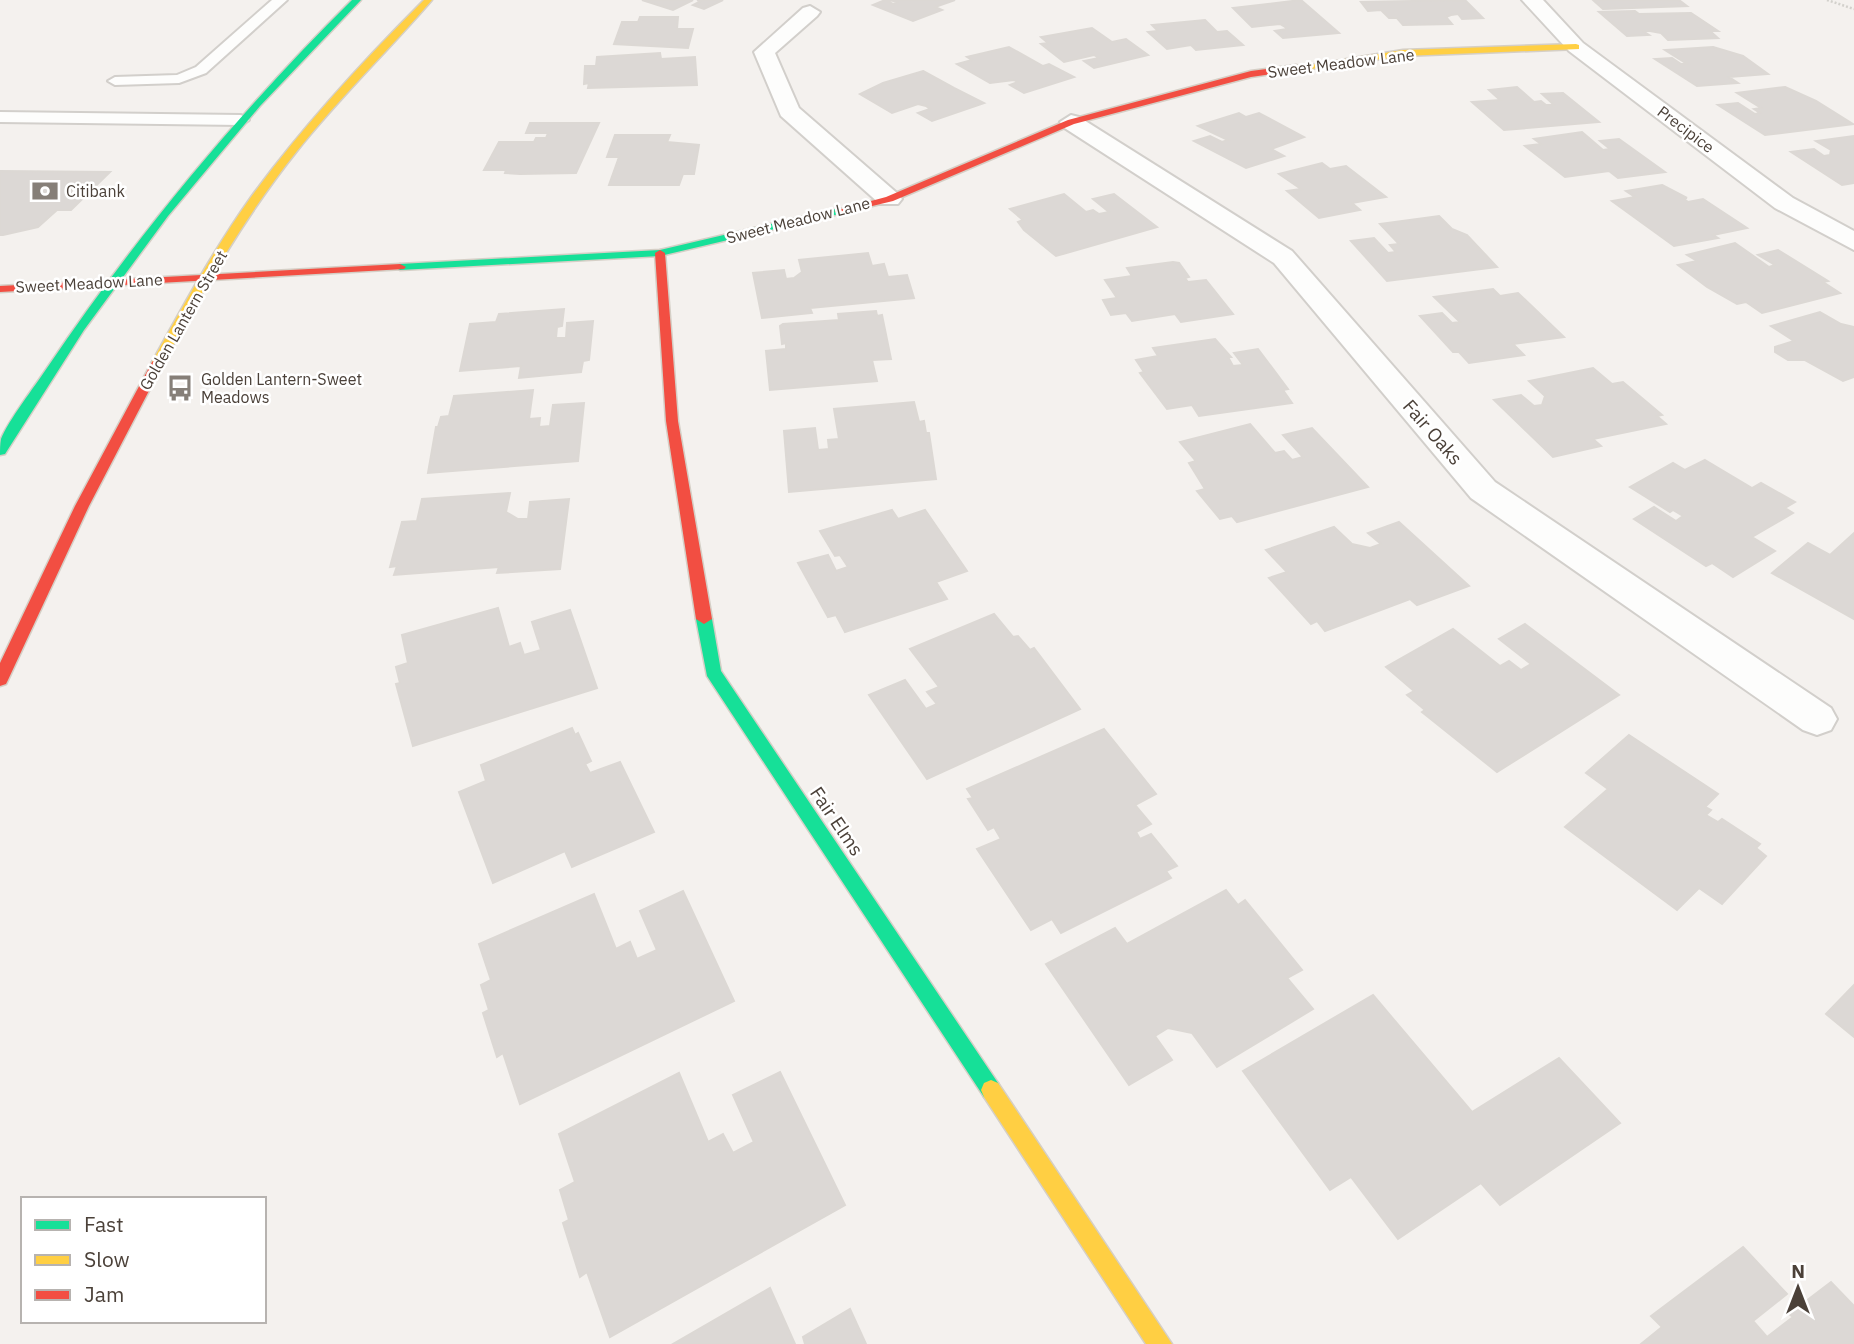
<svg xmlns="http://www.w3.org/2000/svg" width="1854" height="1344" font-family="'IBM Plex Sans',sans-serif">
<style>
.building{fill:#dcd8d5;stroke:#dcd8d4;stroke-width:2}
.lines{fill:none;stroke-linecap:round;stroke-linejoin:round}
.lane-casing{stroke:#d2cfcb;stroke-width:4}
.street-casing{stroke:#d2cfcb;stroke-width:4}
.fast-casing{stroke:#d5cfc6;stroke-width:3}
.slow-casing{stroke:#d5cfc6;stroke-width:3}
.jam-casing{stroke:#d5cfc6;stroke-width:3}
.path{stroke:#d3d1cc;stroke-width:2.5;stroke-dasharray:2 2;stroke-linecap:butt}
.lane{fill:#fdfdfc;fill-rule:evenodd}
.street{fill:#fdfdfc;fill-rule:evenodd}
.fast{fill:#16e098;fill-rule:evenodd}
.slow{fill:#ffcf43;fill-rule:evenodd}
.jam{fill:#f24e42;fill-rule:evenodd}
.labels{text-anchor:middle;stroke-width:5;stroke-linejoin:round;paint-order:stroke}
.far-street-label{font-size:16px;fill:#4b4139;stroke:#fff}
.far-poi-label{font-size:16px;fill:#4b4139;stroke:#fff;text-anchor:start}
.street-label{font-size:19px;fill:#4b4139;stroke:#fff}
</style>
<rect width="100%" height="100%" fill="#f4f1ee"/>
<g class="building">
<path d="M642,0h51l-20,10z"/>
<path d="M697,0h26l-19,9 -11,-4 8,-4z"/>
<path d="M885,0l8,4 6,-2 -11,-2h67l-20,7 7,3 -29,11 -40,-16z"/>
<path d="M1301,0l38,33 -56,5 -8,-7 12,-2 -2,-2 -5,-3 -28,3 -19,-19z"/>
<path d="M1465,0l18,18 -21,1 -4,-5 -7,1 -5,2 6,7 -49,1 -6,-7h-8l-8,-8 -13,1 -7,-9z"/>
<path d="M1593,0h86l8,6 -84,3z"/>
<path d="M1635,11l4,3 52,-1 27,18h-8l8,7 -50,2 -7,-7 -11,-2h-7l6,4 -22,1 -28,-24z"/>
<path d="M640,17h38l-1,12h16l-5,19 -74,-4 8,-22h16z"/>
<path d="M1205,20l12,12 10,-1 16,14 -47,5 -5,-5 -24,4 -19,-17 10,-1 -6,-6z"/>
<path d="M1092,28l20,14 14,-3 22,16 -54,13 -10,-7 15,-3 -5,-3 -30,7 -23,-18 7,-1 -7,-6z"/>
<path d="M1009,47l34,19 6,-2 25,13 -50,16 -14,-8 8,-3 -4,-2 -24,3 -33,-19 15,-4 -5,-3z"/>
<path d="M1713,47l30,9 25,18 -39,3 9,6 -41,3 -42,-27 17,-1 9,6h6l-22,-14z"/>
<path d="M660,53l1,6 34,-2 2,28 -109,3 1,-5 -5,1 1,-18h11l1,-9z"/>
<path d="M923,71l31,17 30,15 -52,18 -14,-8 12,-4 -4,-3 -8,-2 -26,9 -32,-19 23,-11z"/>
<path d="M1517,87l17,15 7,-1 5,4h8l-12,-11 21,-1 36,29 -95,8 -32,-28 28,-2 -11,-10z"/>
<path d="M1785,87l31,14 37,23 -88,11 -47,-30 20,-2 17,11 5,-1 -6,-4 7,-1 -24,-15z"/>
<path d="M1239,113l7,4 13,-4 45,24 -33,12 13,7 -38,12 -52,-27 16,-5 12,6 6,-2 -30,-14z"/>
<path d="M530,123h69l-23,50 -56,1 -15,-1 1,-3h-22l15,-28h35l2,-4h10l2,-5h-22z"/>
<path d="M1582,132l21,18 7,-1 -10,-8 19,-2 46,33 -47,6 -9,-7 -44,6 -40,-31 16,-2 -7,-5z"/>
<path d="M615,135h55l-3,7 32,3 -5,29h-11l-4,11h-70l10,-28h-12z"/>
<path d="M1854,136v47l-12,2 -51,-33 23,-3 10,7 6,-1 1,-5 -15,-9z"/>
<path d="M1322,163l8,6 16,-3 40,31 -34,6 8,7 -41,8 -32,-27 14,-2 -22,-15z"/>
<path d="M0,171l110,1 -39,38h-14l-19,17 -35,8h-3z"/>
<path d="M1662,185l25,13h-4l5,4 15,-3 44,29 -34,7 5,3 -44,8 -62,-45 23,-4 -9,-6z"/>
<path d="M1064,194l22,18 7,-2 6,4 10,-2 -16,-13 21,-5 43,33 -101,29 -32,-26 -6,-8 5,-2 -13,-11z"/>
<path d="M1439,216l13,13 15,6 30,32 -110,14 -36,-40 23,-3 14,15 8,-1 -6,-7 9,-1 -19,-20z"/>
<path d="M1735,243l34,24 6,-2 -17,-10 20,-5 50,31 -5,1 17,11 -78,20 -16,-11 -9,2 -30,-17 -29,-22 19,-4 -10,-6z"/>
<path d="M868,253l4,13 12,-2 4,13 19,-2 7,23 -104,10 2,5 -50,5 -9,-45 31,-3 2,9 8,-1 8,-6 -3,-12z"/>
<path d="M1173,262l6,1 10,14 -4,1 3,4 18,-2 27,34 -52,8 -6,-8 -43,7 -6,-8 -15,2 -8,-15 14,-2 -12,-18 27,-4 -5,-8z"/>
<path d="M1493,289l7,7 18,-3 46,44 -51,7 11,11 -55,8 -10,-11h-6l-33,-36 22,-3 10,10 8,-1 -26,-25z"/>
<path d="M564,309l-2,17 -5,1 -1,11h10l1,-15 26,-2 -4,39 -6,1 -2,11 -62,6 2,-12 -61,5 10,-47 26,-2 3,-8z"/>
<path d="M876,311l1,5 5,-1 9,44 -19,1 5,21 -107,9 -4,-39 20,-2v-6l-4,1 -2,-18 3,-2 56,-4 -1,-6z"/>
<path d="M1820,312l21,12 13,3v50l-11,4 -38,-21h-17l-13,-8v-5l19,-6 -23,-15z"/>
<path d="M1215,339l16,18h-3l5,9 10,-1 -9,-12 24,-4 30,40 -5,1 9,13 -93,13 -7,-11 -25,4 -27,-36 4,-1 -8,-12 22,-4 -5,-8z"/>
<path d="M1593,368l19,16 11,-2 39,33 -5,1 9,8 -73,15 8,7 -48,11 -59,-57 27,-5 13,11 8,-1 3,-9 -16,-15z"/>
<path d="M533,390l-4,29 11,-1 -1,9 11,-1 3,-21 31,-2 -6,58 -150,12 8,-46h2l3,-10 8,-1 5,-20z"/>
<path d="M914,402l5,20 5,-1 2,12h3l7,46 -147,13 -5,-61 31,-3 3,22 11,-1 -1,-9 11,-1 -5,-30z"/>
<path d="M1250,424l25,29 9,-2 8,9 11,-3 -20,-22 29,-7 56,59 -131,35 -5,-6 -12,3 -23,-28 8,-2 -16,-26 7,-2 -16,-19z"/>
<path d="M1705,460l47,28 9,-5 34,19 -10,6 8,5 -41,24 23,14 -42,26 -21,-14 -6,3 -72,-47 20,-12 22,14 7,-5 -10,-6 -3,2 -40,-25 43,-24 12,7z"/>
<path d="M510,493l-4,19 12,7h10l2,-17 39,-3 -9,70 -63,4 2,-6 -105,8 3,-9 -7,1 12,-45 15,-1 5,-22z"/>
<path d="M892,510l6,9 27,-9 42,61 -31,11 11,17 -102,33 -9,-17 -8,2 -30,-54 30,-8 8,16 12,-4 -8,-12 -5,1 -15,-25z"/>
<path d="M1399,522l70,64 -52,19 -7,-6 -85,32 -8,-10 -6,3 -42,-46 18,-6 -21,-22 68,-23 18,17 18,4 11,-4 -13,-11z"/>
<path d="M1853,534l1,85 -82,-46 36,-30 22,12z"/>
<path d="M498,608l11,39 11,-4 4,12 17,-5 -9,-28 38,-12 27,78 -184,58 -17,-62 4,-1 -4,-16 12,-4 -6,-28z"/>
<path d="M994,614l19,23 5,-1 12,14 4,-2 46,61 -153,70 -58,-84 36,-15 21,29 11,-5 -10,-12 12,-5 -29,-38z"/>
<path d="M1525,624l94,71 -122,77 -75,-60 3,-2 -18,-15 7,-4 -28,-24 67,-38 47,37 9,-5 12,9 10,-6 -32,-25z"/>
<path d="M572,728l3,7 3,-2 13,28 -6,3 5,9 30,-11 34,70 -82,35 -7,-16 -72,32 -34,-91 27,-11 -5,-16z"/>
<path d="M1104,729l52,65 -21,11 16,19 -15,8 4,7 11,-5 26,32 -11,5 5,7 -110,55 -9,-14 -21,11 -54,-81 24,-10 -7,-12 -6,3 -20,-31 5,-1 -6,-9z"/>
<path d="M1629,735l89,59 -13,13 6,3 -5,5 12,7 4,-3 38,25 -4,4 10,8 -44,48 -23,-16 -22,22 -112,-83 43,-38 -22,-16z"/>
<path d="M1226,890l12,15 7,-5 57,70 -15,8 26,31 -96,58 -25,-34 -24,-5 -13,8 17,24 -43,25 -83,-121 69,-36 12,16z"/>
<path d="M683,891l51,110 -214,103 -17,-51 -6,4 -14,-44 6,-3 -8,-25 10,-5 -12,-36 115,-50 22,55 14,-7 7,17 20,-9 -17,-39z"/>
<path d="M1854,985v52l-28,-23z"/>
<path d="M1373,995l99,117 87,-54 61,65 -120,82 -19,-22 -83,56 -47,-62 -21,13 -87,-119z"/>
<path d="M780,1072l65,133 -235,132 -23,-65 -7,5 -17,-54 6,-3 -9,-30 15,-8 -16,-48 120,-61 29,69 15,-8 10,19 21,-11 -21,-47z"/>
<path d="M1743,1247l44,47 -34,27 14,16 26,-20 -4,-3 42,-32 23,24v38h-213l21,-17 -11,-11z"/>
<path d="M770,1288l25,56h-122z"/>
<path d="M850,1309l16,35h-61l-2,-7z"/>
</g>
<g class="lines">
<g class="lane-casing">
<g id="lane">
<path d="M272,0h15l-81,73 -27,10 -64,2 -7,-4 7,-4 62,-2 19,-8z"/>
<path d="M0,112l241,3 8,5 -8,5 -241,-3z"/>
</g>
</g>
<g class="street-casing">
<g id="street">
<path d="M1522,0h21l40,43 210,155 61,33v19l-79,-42 -206,-157z"/>
<path d="M810,6l10,6 -3,4 -42,37 24,55 99,86 4,5 -4,5h-18l-99,-88 -27,-64 49,-44z"/>
<path d="M1071,115l8,2 213,134 203,231 336,226 6,11 -6,11 -14,5 -14,-5 -332,-232 -197,-235 -211,-136 -3,-5z"/>
</g>
</g>
<g class="fast-casing">
<g id="fast">
<path d="M352,0h9l-101,106 -92,110 -84,114 -79,124 -5,1c0,-5 0,-11 1,-16 7,-18 34,-53 46,-71 90,-133 191,-255 305,-368z"/>
<path d="M839,208l5,3 -1,2 -183,43 -260,14 -6,-3 6,-3 260,-14z"/>
<path d="M704,614l8,5 9,52 277,412 3,7 -3,7 -7,3 -7,-3 -277,-421 -11,-57z"/>
</g>
</g>
<g class="slow-casing">
<g id="slow">
<path d="M424,0h8c-44,51 -93,98 -135,151 -52,65 -93,137 -133,211l-2,3h-8l-2,-3c31,-56 62,-113 99,-165 52,-71 111,-135 173,-197z"/>
<path d="M1576,44l3,1v4l-176,7 -107,15 -4,-3 111,-18z"/>
<path d="M991,1080l7,3 174,261h-26l-162,-247 -3,-7 3,-7z"/>
</g>
</g>
<g class="jam-casing">
<g id="jam">
<path d="M1296,65l3,1v4l-48,7 -177,47 -181,77 -54,13 -5,-3 52,-14 182,-77 183,-49z"/>
<path d="M660,250l5,3 13,168 34,198 -8,5 -8,-5 -30,-198 -11,-168z"/>
<path d="M400,264l6,3 -2,2 -404,23v-6z"/>
<path d="M158,358l6,4 -75,144 -81,174 -2,4 -6,2v-23l75,-157 77,-144z"/>
</g>
</g>
<path class="path" d="M1827,0l27,9"/>
<use href="#lane" class="lane"/>
<use href="#street" class="street"/>
<use href="#fast" class="fast"/>
<use href="#slow" class="slow"/>
<use href="#jam" class="jam"/>
</g>
<defs>
<g id="bank-bare" transform="scale(2.1)"><path d="M-6-4H6V4H-6ZM0-2.3a2.3 2.3 0 1 0 0 4.6a2.3 2.3 0 1 0 0-4.6Z" fill="#867f78" stroke="#fff" stroke-width="2.5" paint-order="stroke"/></g>
<g id="bus-bare" transform="scale(2.1)"><path d="M-5-6H5V4H4V6H2V4H-2V6H-4V4H-5ZM-3.5-4V0h7V-4ZM-3.5 1.2v1.5H-2V1.2ZM2 1.2v1.5H3.5V1.2Z" fill="#867f78" stroke="#fff" stroke-width="2.5" paint-order="stroke"/></g>
</defs>
<g fill-rule="evenodd">
<use href="#bank-bare" x="45" y="191"/>
<use href="#bus-bare" x="180" y="388"/>
</g>
<g class="labels">
<g class="far-street-label">
<text transform="translate(1341 63) rotate(-7)" y="6">Sweet Meadow Lane</text>
<text transform="translate(1686 129) rotate(37)" y="6">Precipice</text>
<text transform="translate(798 220) rotate(-14)" y="6">Sweet Meadow Lane</text>
<text transform="translate(89 283) rotate(-3)" y="6">Sweet Meadow Lane</text>
<text transform="translate(183 320) rotate(-60)" y="6">Golden Lantern Street</text>
</g>
<g class="far-poi-label">
<text x="66" y="197">Citibank</text>
<text x="201" y="385">Golden Lantern-Sweet<tspan x="201" dy="18">Meadows</tspan></text>
</g>
<g class="street-label">
<text transform="translate(1433 432) rotate(49)" y="7">Fair Oaks</text>
<text transform="translate(837 821) rotate(56)" y="7">Fair Elms</text>
</g>
</g>
<rect x="21" y="1197" width="245" height="126" fill="#ffffff" stroke="#b7b3b0" stroke-width="2"/>
<rect x="35" y="1220" width="35" height="10" fill="#16e098" stroke="#b7b3b0" stroke-width="2"/>
<text x="84" y="1232" font-size="21" fill="#4b4139">Fast</text>
<rect x="35" y="1255" width="35" height="10" fill="#ffcf43" stroke="#b7b3b0" stroke-width="2"/>
<text x="84" y="1267" font-size="21" fill="#4b4139">Slow</text>
<rect x="35" y="1290" width="35" height="10" fill="#f24e42" stroke="#b7b3b0" stroke-width="2"/>
<text x="84" y="1302" font-size="21" fill="#4b4139">Jam</text>
<g transform="translate(1798 1288)" stroke="#ffffff" stroke-width="5" paint-order="stroke">
<path d="M0-5L12 26L0 18L-12 26Z" fill="#4b4139"/>
<text y="-10" font-size="19" font-weight="bold" text-anchor="middle" fill="#4b4139">N</text>
</g>
</svg>
